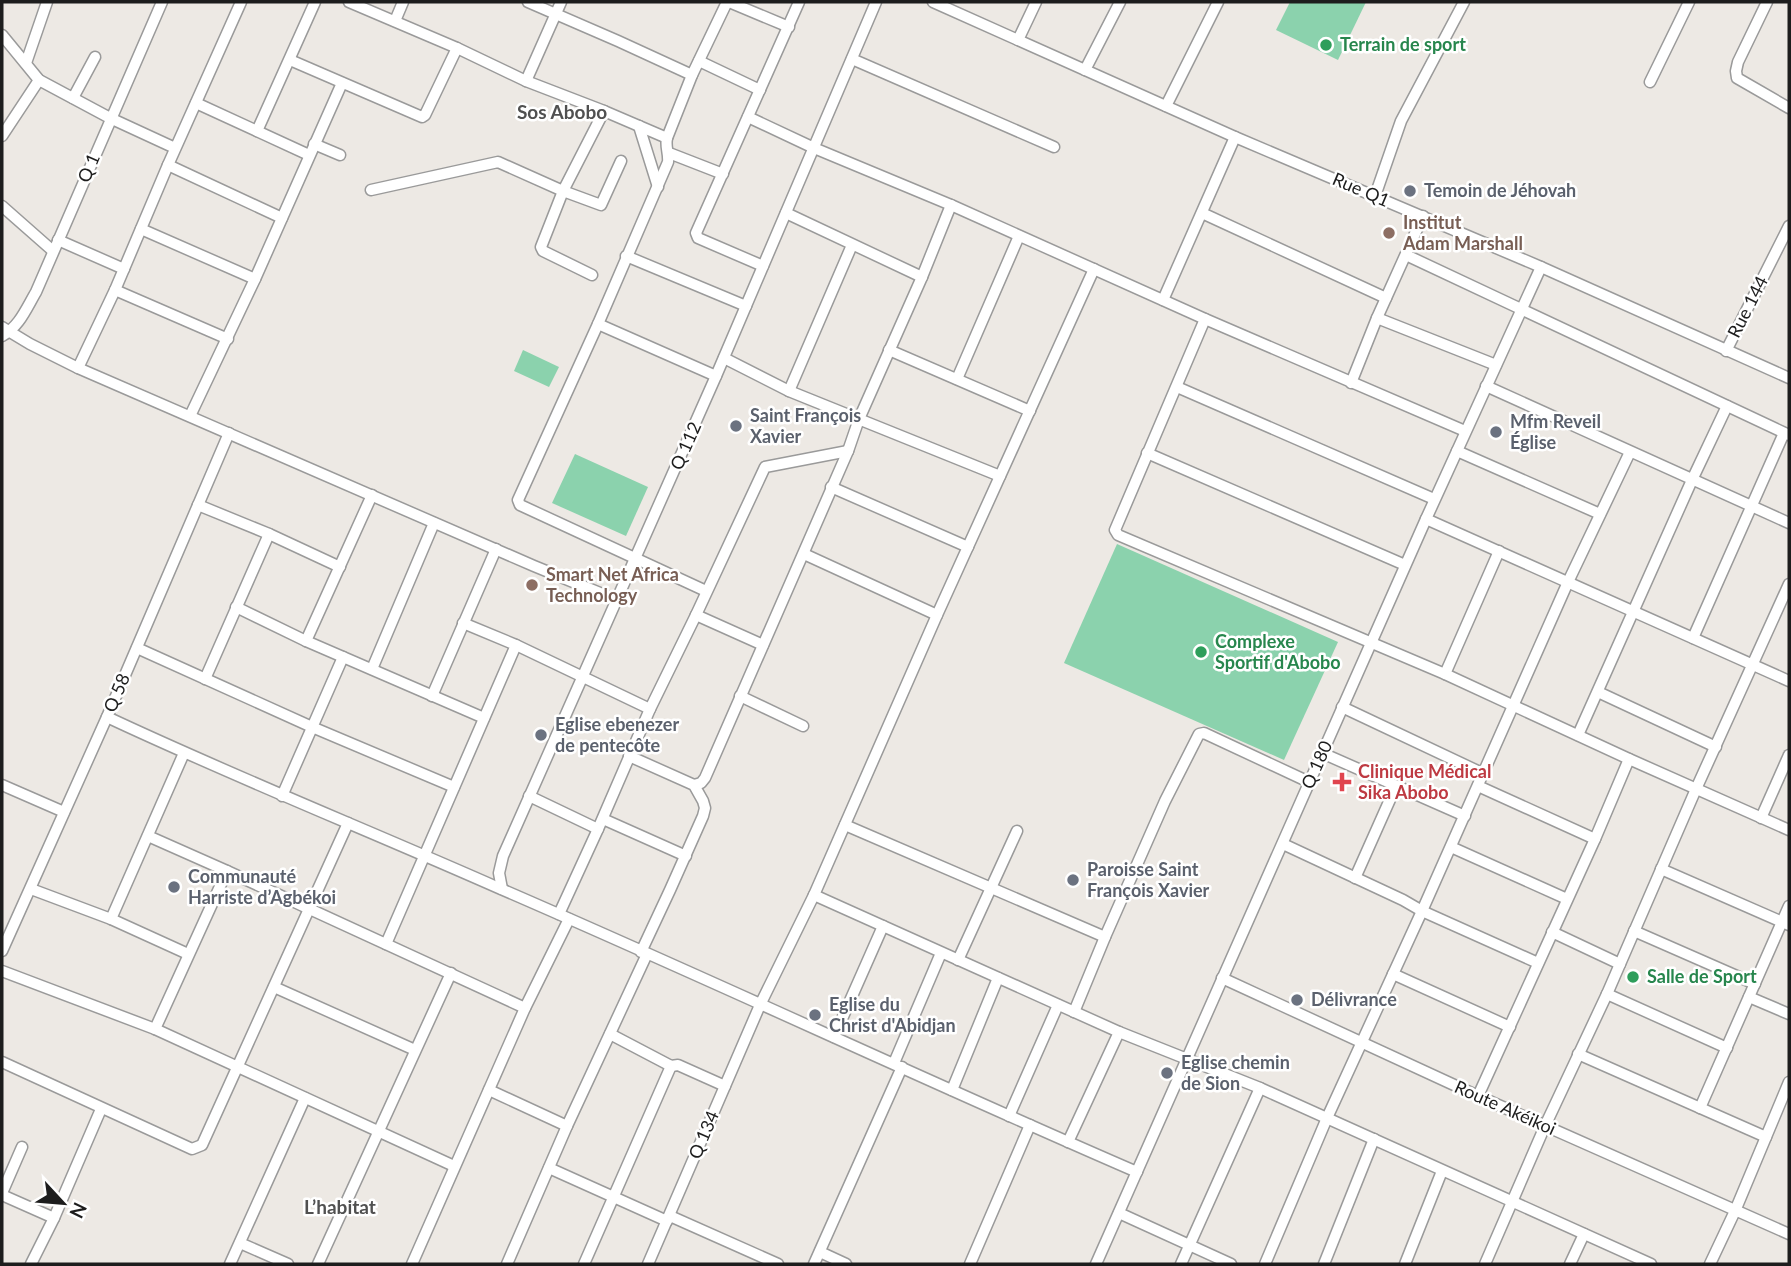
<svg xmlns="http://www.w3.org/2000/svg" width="1791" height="1266" font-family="Lato,sans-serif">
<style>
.pitch{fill:#8bd2ad}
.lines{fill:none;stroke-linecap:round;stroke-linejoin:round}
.minor-casing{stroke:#9a9a9a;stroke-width:13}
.minor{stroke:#fff;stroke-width:10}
.leisure-dot{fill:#2e9e5b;stroke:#fff;stroke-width:2.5}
.worship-dot{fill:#6b7280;stroke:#fff;stroke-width:2.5}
.education-dot{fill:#8d6e63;stroke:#fff;stroke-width:2.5}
.health-dot{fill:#e0444e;stroke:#fff;stroke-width:2.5}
.labels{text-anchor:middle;stroke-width:5;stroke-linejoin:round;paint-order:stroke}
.leisure-label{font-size:18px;font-weight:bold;fill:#27864d;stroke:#fff;text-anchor:start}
.street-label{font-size:18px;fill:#1d1d1d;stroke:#fff}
.worship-label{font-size:18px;font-weight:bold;fill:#5b616d;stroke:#fff;text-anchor:start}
.education-label{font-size:18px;font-weight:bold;fill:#785e54;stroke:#fff;text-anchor:start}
.health-label{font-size:18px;font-weight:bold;fill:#be3a42;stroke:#fff;text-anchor:start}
.neighbourhood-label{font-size:19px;font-weight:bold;fill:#505050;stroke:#fff}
</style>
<rect width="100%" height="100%" fill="#ede9e4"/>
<g class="pitch">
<path d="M1290,2h76l-28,58 -62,-30z"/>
<path d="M523,350l36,17 -10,20 -35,-16z"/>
<path d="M575,454l73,33 -22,49 -74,-33z"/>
<path d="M1117,544l221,98 -54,118 -220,-97z"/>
</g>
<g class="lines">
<g class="minor-casing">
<g id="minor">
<path d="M349,2l108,46 69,33 78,30 63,27"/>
<path d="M528,2l90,39 74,34"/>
<path d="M729,2l60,25"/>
<path d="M933,2l302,135 306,130 248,111"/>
<path d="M1767,2l-29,60 -2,9 1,7 52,30"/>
<path d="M395,21l8,-19"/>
<path d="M2,35l37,45 71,38 65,30"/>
<path d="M1018,40l18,-38"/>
<path d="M852,59l202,88"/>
<path d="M290,60l132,57 3,-2 32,-67"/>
<path d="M699,61l61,29"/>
<path d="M26,63l21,-61"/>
<path d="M1085,70l35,-68"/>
<path d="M526,81l35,-79"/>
<path d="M1650,82l39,-80"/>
<path d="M73,98l22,-41"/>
<path d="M196,103l113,52"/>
<path d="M1166,106l52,-104"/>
<path d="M748,117l66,31 137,57 254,114 260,112"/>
<path d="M639,126l19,61"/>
<path d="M257,131l58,-129"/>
<path d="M2,136l37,-56"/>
<path d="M314,144l26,11"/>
<path d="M669,153l54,21"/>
<path d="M168,165l114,53"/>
<path d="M371,190l127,-28 65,29 38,14 20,-44"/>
<path d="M1375,196l26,-75 63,-119"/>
<path d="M2,206l51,45"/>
<path d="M786,213l136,64"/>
<path d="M1202,213l184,85"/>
<path d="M141,229l114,50"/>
<path d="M58,240l66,29"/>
<path d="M1406,255l383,180"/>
<path d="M626,256l120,50"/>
<path d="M763,266l-65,-28 -2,-5 103,-231"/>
<path d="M592,275l-49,-24 -2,-4 22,-56 41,-80"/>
<path d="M115,290l113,49"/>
<path d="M1163,300l72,-163"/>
<path d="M1377,318l119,47"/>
<path d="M1205,319l-90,211 3,5 327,139 184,85 160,71"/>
<path d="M598,324l118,52"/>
<path d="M2,327l28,17 48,24 456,198 83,34"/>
<path d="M2,336c17,-9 24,-27 34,-44l126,-290"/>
<path d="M889,350l141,61"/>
<path d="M1726,351l63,-125"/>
<path d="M724,358l65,33 211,85"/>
<path d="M78,368l37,-78 53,-125 73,-163"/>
<path d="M957,379l62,-143"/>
<path d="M1351,383l26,-65 46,-102"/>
<path d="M1486,386l303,137"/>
<path d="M1177,387l257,112"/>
<path d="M789,391l63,-146"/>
<path d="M190,416l65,-137 87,-196"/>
<path d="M1457,451l143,63"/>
<path d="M1147,453l258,112"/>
<path d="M831,487l137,60"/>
<path d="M198,505l71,29 71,33"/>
<path d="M1426,519l363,162"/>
<path d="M804,554l133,61"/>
<path d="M706,591l-186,-86 -2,-5 80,-176 70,-162c1,-9 -3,-15 -1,-24l25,-63 35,-73"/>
<path d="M236,607l70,34 178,77"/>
<path d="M696,615l67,30"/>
<path d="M463,623l53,22 134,64"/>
<path d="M1693,638l91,-205"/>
<path d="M306,641l66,-146"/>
<path d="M137,648l175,79 142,60"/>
<path d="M372,669l62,-146"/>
<path d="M1445,674l54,-123"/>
<path d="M205,679l64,-145"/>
<path d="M1598,692l118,55"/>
<path d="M432,696l64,-147"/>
<path d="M740,696l63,30"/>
<path d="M1342,707l142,67"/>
<path d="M107,717c130,61 263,114 394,172 213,92 423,191 636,283"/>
<path d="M1578,735l114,-255 35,-74"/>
<path d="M1322,753l143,63"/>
<path d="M629,756l65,29 9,16 2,7 -2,8 -33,74 -29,62"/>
<path d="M2,785l62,27"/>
<path d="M694,785l7,-2 4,-5 143,-327 11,-32 63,-142 29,-72"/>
<path d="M1478,786l117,53"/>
<path d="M282,796l61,-139"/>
<path d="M529,796l69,33"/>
<path d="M1761,818l28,-63"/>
<path d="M603,819l83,37"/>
<path d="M845,825l260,112"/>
<path d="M148,836l79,35 298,137"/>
<path d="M1283,844l120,56 19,11 116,52"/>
<path d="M1451,847l116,52"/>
<path d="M1661,869l128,56"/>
<path d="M1355,878l41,-92"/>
<path d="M31,889l80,30 77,35"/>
<path d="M502,889l-3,-16 4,-17 213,-480 160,-374"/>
<path d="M814,895l305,137 141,56 391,176"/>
<path d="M559,914l39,-85 52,-120 46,-94 69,-148 83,-16"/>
<path d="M111,919l73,-166"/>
<path d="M1634,931l121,53"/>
<path d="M1552,932l68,32"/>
<path d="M386,944l130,-299"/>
<path d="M2,951l105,-234 122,-284"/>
<path d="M958,960l59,-129"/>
<path d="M2,971l153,58 299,137"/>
<path d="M1393,974l117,53"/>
<path d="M1222,978l256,118 311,138"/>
<path d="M274,987l141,63"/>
<path d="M1607,994l120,54"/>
<path d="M1749,997l40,17"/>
<path d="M1074,1012l31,-75 60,-136 34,-67 5,-1 105,49"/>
<path d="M155,1029l72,-158"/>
<path d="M610,1034l61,32 7,-1 47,21"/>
<path d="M834,1037l49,-111"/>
<path d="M1578,1054l188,83"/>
<path d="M2,1062l190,87 10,-4 146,-322"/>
<path d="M894,1063l47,-110"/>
<path d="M489,1090l78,36"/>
<path d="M952,1090l46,-112"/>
<path d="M1478,1096l117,-257 34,-80"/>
<path d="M1700,1108l89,-202"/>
<path d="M1009,1116l49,-111"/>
<path d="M1068,1142l51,-110"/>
<path d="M549,1168l118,53"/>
<path d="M2,1193l20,-46"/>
<path d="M2,1195l52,23"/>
<path d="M1119,1213l112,51"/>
<path d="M670,1216l108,48"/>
<path d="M240,1243l48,21"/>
<path d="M820,1252l26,12"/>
<path d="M31,1264l23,-46 47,-109"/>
<path d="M230,1264l75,-166"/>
<path d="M318,1264l133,-291"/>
<path d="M412,1264l113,-256 44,-89"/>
<path d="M507,1264l60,-138 80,-172"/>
<path d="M584,1264l87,-198"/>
<path d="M648,1264l112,-259 54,-110 123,-280 157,-346"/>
<path d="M814,1264l88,-197"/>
<path d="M970,1264l60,-139"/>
<path d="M1096,1264l330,-745 115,-252"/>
<path d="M1181,1264l79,-176"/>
<path d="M1265,1264l62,-146 95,-207 146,-329 62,-130"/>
<path d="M1324,1264l50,-125"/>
<path d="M1405,1264l37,-93"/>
<path d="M1485,1264l60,-138 62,-132 89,-205 93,-205"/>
<path d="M1570,1264l14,-30"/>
<path d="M1710,1264l25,-53 54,-129"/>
</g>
</g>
<use href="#minor" class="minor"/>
</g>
<g class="leisure-dot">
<circle cx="1326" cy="45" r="7"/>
<circle cx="1201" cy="652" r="7"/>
<circle cx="1633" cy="977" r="7"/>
</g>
<g class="worship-dot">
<circle cx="1410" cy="191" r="7"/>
<circle cx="736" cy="426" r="7"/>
<circle cx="1496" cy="432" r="7"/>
<circle cx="541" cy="735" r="7"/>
<circle cx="1073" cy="880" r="7"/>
<circle cx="174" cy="887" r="7"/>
<circle cx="1297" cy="1000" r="7"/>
<circle cx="815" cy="1015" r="7"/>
<circle cx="1167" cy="1073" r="7"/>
</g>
<g class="education-dot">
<circle cx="1389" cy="233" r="7"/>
<circle cx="532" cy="585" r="7"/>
</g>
<path class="health-dot" d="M1338.5 771.5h7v7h7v7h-7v7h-7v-7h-7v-7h7z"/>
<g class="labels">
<g class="leisure-label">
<text x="1340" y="51">Terrain de sport</text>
<text x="1215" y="648">Complexe<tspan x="1215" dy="21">Sportif d'Abobo</tspan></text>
<text x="1647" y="983">Salle de Sport</text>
</g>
<g class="street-label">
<text transform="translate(89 168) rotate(-67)" y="6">Q 1</text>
<text transform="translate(1361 190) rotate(23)" y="6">Rue Q1</text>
<text transform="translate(1748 307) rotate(-63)" y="6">Rue 144</text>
<text transform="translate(686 446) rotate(-66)" y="6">Q 112</text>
<text transform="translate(117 693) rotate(-67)" y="6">Q 58</text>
<text transform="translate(1317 765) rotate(-66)" y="6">Q 180</text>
<text transform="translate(1505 1108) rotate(24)" y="6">Route Akéikoi</text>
<text transform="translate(704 1135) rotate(-67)" y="6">Q 134</text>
</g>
<g class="worship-label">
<text x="1424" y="197">Temoin de Jéhovah</text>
<text x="750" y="422">Saint François<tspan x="750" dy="21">Xavier</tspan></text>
<text x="1510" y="428">Mfm Reveil<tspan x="1510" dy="21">Église</tspan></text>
<text x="555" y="731">Eglise ebenezer<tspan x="555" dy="21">de pentecôte</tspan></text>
<text x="1087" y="876">Paroisse Saint<tspan x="1087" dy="21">François Xavier</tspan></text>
<text x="188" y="883">Communauté<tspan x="188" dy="21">Harriste d’Agbékoi</tspan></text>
<text x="1311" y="1006">Délivrance</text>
<text x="829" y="1011">Eglise du<tspan x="829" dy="21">Christ d'Abidjan</tspan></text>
<text x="1181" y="1069">Eglise chemin<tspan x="1181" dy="21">de Sion</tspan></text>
</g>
<g class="education-label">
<text x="1403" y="229">Institut<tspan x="1403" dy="21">Adam Marshall</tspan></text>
<text x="546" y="581">Smart Net Africa<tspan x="546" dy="21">Technology</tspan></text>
</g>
<g class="health-label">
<text x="1358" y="778">Clinique Médical<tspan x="1358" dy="21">Sika Abobo</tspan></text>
</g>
<g class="neighbourhood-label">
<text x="562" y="119">Sos Abobo</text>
<text x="340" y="1214">L’habitat</text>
</g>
</g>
<rect width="1791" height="1266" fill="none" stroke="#1d1d1d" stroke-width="7"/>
<g transform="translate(63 1203) rotate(116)" stroke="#ffffff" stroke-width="5" paint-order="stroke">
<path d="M0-5L12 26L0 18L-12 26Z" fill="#1d1d1d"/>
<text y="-10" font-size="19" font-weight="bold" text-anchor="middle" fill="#1d1d1d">N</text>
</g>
</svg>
